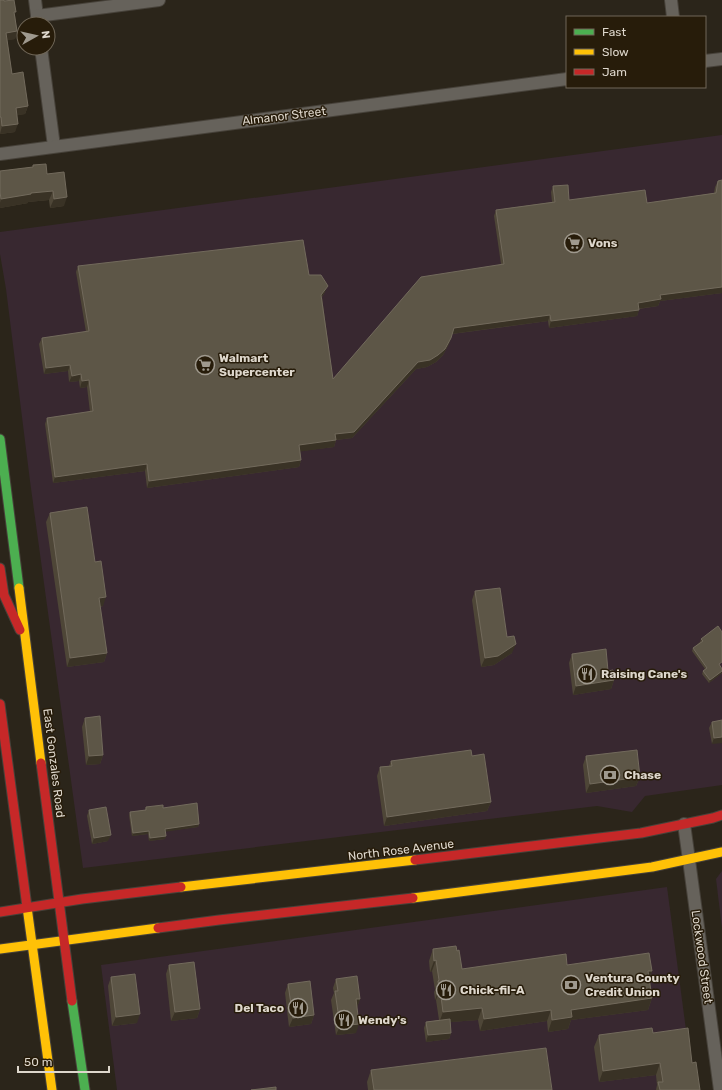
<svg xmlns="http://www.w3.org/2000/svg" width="722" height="1090" font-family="Rubik,sans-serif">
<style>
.commercial{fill:#382830}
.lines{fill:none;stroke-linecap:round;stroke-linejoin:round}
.street-casing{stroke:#47423a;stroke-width:14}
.fast-casing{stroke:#47423a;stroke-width:11}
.slow-casing{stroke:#47423a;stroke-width:11}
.jam-casing{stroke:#47423a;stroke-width:11}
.street{stroke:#66625b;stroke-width:12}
.fast{stroke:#4caf50;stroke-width:9}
.slow{stroke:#ffc107;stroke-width:9}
.jam{stroke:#c62828;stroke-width:9}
.wall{fill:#4e4637}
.shaded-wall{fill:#393225}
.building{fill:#5d5647;stroke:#726a5c}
.labels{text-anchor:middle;stroke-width:3;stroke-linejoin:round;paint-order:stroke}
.street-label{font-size:12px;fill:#ded7cc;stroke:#271c0a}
.poi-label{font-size:12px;font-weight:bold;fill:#ded7cc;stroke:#271c0a;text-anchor:start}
</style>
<rect width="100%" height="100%" fill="#2b251a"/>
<g class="commercial">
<path d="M722,135v650l-77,11 -13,16 -35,-6 -514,62 -53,-387 -24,-192 -6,-35v-22z"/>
<path d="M722,871v57l-6,-49z"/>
<path d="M667,887l27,203h-577l-16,-125z"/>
</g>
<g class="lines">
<g class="street-casing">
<g id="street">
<path d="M35,0l3,23"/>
<path d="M671,0l2,17"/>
<path d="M37,16l122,-16"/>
<path d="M41,48l13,98"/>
<path d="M705,61l17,-2"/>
<path d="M0,154l567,-75"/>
<path d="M684,824l5,36 31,230"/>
</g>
</g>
<g class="fast-casing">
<g id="fast">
<path d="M0,439l19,149"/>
<path d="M72,1001l13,89"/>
</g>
</g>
<g class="slow-casing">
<g id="slow">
<path d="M19,588l22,175"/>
<path d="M181,887l234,-27"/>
<path d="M413,898l239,-31 70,-15"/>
<path d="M27,907l25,183"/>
<path d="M0,949l158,-21"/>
</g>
</g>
<g class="jam-casing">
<g id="jam">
<path d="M0,568l4,27 16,35"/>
<path d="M0,704l27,203"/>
<path d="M41,763l31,238"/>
<path d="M415,860l226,-27 72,-15 9,-3"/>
<path d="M0,912l82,-13 99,-12"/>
<path d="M158,928l61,-8 194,-22"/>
</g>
</g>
<use href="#street" class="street"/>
<use href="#fast" class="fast"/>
<use href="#slow" class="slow"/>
<use href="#jam" class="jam"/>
</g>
<g class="wall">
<path d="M0,0l15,15 2,16 -2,8 -8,1 5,34 13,18 3,14 -3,8 -8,1 -2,17 -15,2z"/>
<path d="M33,165l14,9 17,32 -14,2 -1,-8 -21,2v1l-28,5v-37l33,-4z"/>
<path d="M718,181l4,112 -62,8 -2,5 -19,3 -2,7 -88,12 -1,-7 -96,13 -3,10 -6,11 -7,7 -9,5 -11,2 -64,69 -16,2 -2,7 -34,4 1,9 -2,7 -152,21 -2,-17 -92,12 -8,-59 2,-6 43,-6 -3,-25 -7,1 -1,-7 -10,1 -1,-11 -24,3 -5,-30 3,-6 44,-6 -10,-60 2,-6 231,9 16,17 -3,5 11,82 168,-115 -7,-48 2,-6 56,-8 -1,-10 2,-6 16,14 78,3 67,-10 1,-6z"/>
<path d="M50,513l45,49 8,44 -3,1 7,46 -3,9 -37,5 -21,-145z"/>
<path d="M475,591l32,46 5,16 -18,12 -13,2 -9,-67z"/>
<path d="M701,639l21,30v4l-13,10 -7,-9 1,-3 2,-2 -13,-18 1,-3 7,-6z"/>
<path d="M572,654l36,17 6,9 -3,9 -38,6 -4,-32z"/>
<path d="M85,718l18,37 -3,9 -14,1 -4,-38z"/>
<path d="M722,720l-10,24 -3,-16 3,-6z"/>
<path d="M472,756l19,46 -4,9 -103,15 -7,-50 3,-9 9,-1 2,-5z"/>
<path d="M586,756l54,21 -4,9 -50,7 -3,-28z"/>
<path d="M146,807l17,1 36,16 -1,3 -32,4 -1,8 -16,2 -1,-7 -16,2 -3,-21 1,-3 15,-2z"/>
<path d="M89,810l19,31 -16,3 -5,-28z"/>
<path d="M433,949l24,2 5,18 105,-4 85,6 -3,8 3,19 -4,12 -77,10 -3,9 -20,3 -1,-11 -67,10 -2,-11 -28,2 1,11 -2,6 -23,3 -2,-14 2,-6 13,-2 -3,-20h-1l-1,-8 1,-2 -3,-19 -2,1 -1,-11z"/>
<path d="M169,965l31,44 -3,9 -26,3 -5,-47z"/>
<path d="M111,977l26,46 -25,3 -4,-40z"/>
<path d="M336,979l24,20 -3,8 -1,26 -20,2 -5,-35 3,-7 -1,-5z"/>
<path d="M288,984l26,31 -3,9 -22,3 -4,-34z"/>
<path d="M653,1033l39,30 8,27h-44l1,-5 -1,-10 -57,7 -5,-35 5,-12z"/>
<path d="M371,1070l181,20h-184l-1,-8z"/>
</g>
<g class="shaded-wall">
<path d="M17,31l-2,8 -12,2 3,-8z"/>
<path d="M28,106l-3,8 -11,2 2,-8z"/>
<path d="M18,124l-3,8 -15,2 2,-8z"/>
<path d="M53,191l-4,9 -21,2v1l-28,5v-5l1,-4 30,-6z"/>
<path d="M67,197l-3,9 -14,2 4,-9z"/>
<path d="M328,286l-3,6 -6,9 2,-6z"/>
<path d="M722,287v6l-62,8 -2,5 -22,3 2,-6 22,-8z"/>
<path d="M639,310l-2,6 -88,12 2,-7z"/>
<path d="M550,315l-2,6 -97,13 3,-6z"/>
<path d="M451,338l-2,6 -6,11 -7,7 -9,5 -11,2 -64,69 -16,2 -2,7 -37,5 2,-7 36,-11 83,-72z"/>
<path d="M70,365l-2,6 -24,3 2,-6z"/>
<path d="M81,374l-2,7 -10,1 3,-6z"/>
<path d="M89,380l-2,7 -7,1 2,-7z"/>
<path d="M301,460l-2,7 -152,21 2,-7z"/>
<path d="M147,464l-2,7 -92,12 2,-6z"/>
<path d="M106,597l-3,9 -7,1 3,-9z"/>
<path d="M516,644l-4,9 -18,12 -13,2 4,-9z"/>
<path d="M107,653l-3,9 -37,5 3,-9z"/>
<path d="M722,671v2l-13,10 1,-3z"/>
<path d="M614,680l-3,9 -38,6 3,-9z"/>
<path d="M722,737v6l-10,1 2,-6z"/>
<path d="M103,755l-3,9 -14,1 3,-9z"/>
<path d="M640,777l-4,9 -50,7 4,-9z"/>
<path d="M491,802l-4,9 -103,15 3,-9z"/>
<path d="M199,824l-1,3 -34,5 1,-3z"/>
<path d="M149,831l-1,3 -16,2 1,-3z"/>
<path d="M111,835l-3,6 -16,3 2,-6z"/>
<path d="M166,836l-1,3 -16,2 1,-3z"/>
<path d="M436,960l-4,11 -2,1 4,-11z"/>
<path d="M648,971h4l-4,11z"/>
<path d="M439,989h1l-4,11h-1z"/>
<path d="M652,998l-4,12 -77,10 -3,9 -20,3 4,-12 19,-10z"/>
<path d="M356,999h4l-3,9z"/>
<path d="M482,1008l-4,12 -39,3 4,-11z"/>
<path d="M200,1009l-3,9 -26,3 4,-9z"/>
<path d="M551,1010l-4,11 -67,10 4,-12z"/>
<path d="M140,1014l-3,9 -25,3 4,-9z"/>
<path d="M314,1015l-3,9 -22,3 4,-9z"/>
<path d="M359,1024l-3,9 -20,2 4,-9z"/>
<path d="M451,1033l-2,6 -23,3 2,-7z"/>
<path d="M660,1063l-4,12 -57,7 4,-11z"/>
</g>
<g class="building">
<path d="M0,0h4v1l10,-1 2,12h-2l3,19 -11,2 6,41 11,-2 5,34 -12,2 2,16 -16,2 -1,-9h-1z"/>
<path d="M46,164l1,10 17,-2 3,25 -13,2 -1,-8 -22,2v1l-30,5 -1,-7v-21l33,-4v-2z"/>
<path d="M722,180v107l-62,8 1,4 -23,4 1,7 -88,11 -1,-6 -96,13 -3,10 -6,11 -7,6 -8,5 -12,2 -64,70 -19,2 1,6 -37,5 2,15 -152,21 -2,-17 -92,13 -8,-59 46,-7 -4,-31 -7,1 -1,-7 -9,2 -2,-11 -24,3 -4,-30 47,-7 -11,-65 225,-26 6,35h12l7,11 -7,9 12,84 88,-102 83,-13 -8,-54 59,-8 -2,-16 15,-1 1,15 76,-10 2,13 69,-10 2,-12z"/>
<path d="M87,507l8,55 6,-1 5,36 -7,1 8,55 -37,5 -20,-145z"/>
<path d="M500,588l7,49 7,-1 2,8 -18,12 -13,2 -10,-67z"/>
<path d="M718,626l4,6v30l-3,2 3,5v2l-12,9 -7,-9 4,-3 -14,-20 10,-7 -2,-2z"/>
<path d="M606,649l2,22 5,-1 1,10 -38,6 -4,-32z"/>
<path d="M100,716l3,39 -14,1 -4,-38z"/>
<path d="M722,720v17l-8,1 -2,-16z"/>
<path d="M471,750l1,6 12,-2 7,48 -104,15 -7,-50 12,-1 -1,-5z"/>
<path d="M637,750l3,27 -50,7 -4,-28z"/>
<path d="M197,803l2,21 -34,5 1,7 -16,2 -1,-7 -16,2 -3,-21 16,-2v-3l17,-2v3z"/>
<path d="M106,807l5,28 -17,3 -5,-28z"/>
<path d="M456,946l1,5 2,-1 3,19 104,-15 1,11 82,-12 3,18h-4l4,27 -81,12 1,7 -20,3 -1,-10 -67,9 -2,-11 -39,4 -3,-23h-1l-1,-8 1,-1 -3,-20 -2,1 -1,-12z"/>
<path d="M194,962l6,47 -25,3 -6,-47z"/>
<path d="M135,974l5,40 -24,3 -5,-40z"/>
<path d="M357,976l3,23h-4l3,25 -19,2 -5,-35h3l-2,-12z"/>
<path d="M310,981l4,34 -21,3 -5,-34z"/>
<path d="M450,1019l1,14 -23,2 -2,-13z"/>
<path d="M652,1028l1,5 35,-5 4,35 4,-1 4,28h-40l-2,-8h5l-3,-19 -57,8 -4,-36z"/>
<path d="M546,1048l6,42h-178l-3,-20z"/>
<path d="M276,1087v3h-25z"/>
</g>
<defs>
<g id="supermarket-ring" transform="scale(1)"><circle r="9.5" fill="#271c0a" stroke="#9f998e" stroke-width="1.5"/><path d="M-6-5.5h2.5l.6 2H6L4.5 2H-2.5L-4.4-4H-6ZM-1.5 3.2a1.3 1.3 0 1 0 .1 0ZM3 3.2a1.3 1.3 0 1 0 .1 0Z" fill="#9f998e"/></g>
<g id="restaurant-ring" transform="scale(1)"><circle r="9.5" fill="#271c0a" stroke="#9f998e" stroke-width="1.5"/><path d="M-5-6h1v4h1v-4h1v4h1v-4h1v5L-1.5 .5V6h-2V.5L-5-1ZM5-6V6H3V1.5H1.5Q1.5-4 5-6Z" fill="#9f998e"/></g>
<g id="bank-ring" transform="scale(1)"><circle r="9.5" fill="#271c0a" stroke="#9f998e" stroke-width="1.5"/><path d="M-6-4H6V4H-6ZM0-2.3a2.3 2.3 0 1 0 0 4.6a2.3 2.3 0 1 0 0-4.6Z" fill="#9f998e"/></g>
</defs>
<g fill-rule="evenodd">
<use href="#supermarket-ring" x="574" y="243"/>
<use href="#supermarket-ring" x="205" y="365"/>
<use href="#restaurant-ring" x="587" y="674"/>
<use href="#bank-ring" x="610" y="775"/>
<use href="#bank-ring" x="571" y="985"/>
<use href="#restaurant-ring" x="446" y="990"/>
<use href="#restaurant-ring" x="298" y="1008"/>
<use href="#restaurant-ring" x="344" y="1020"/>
</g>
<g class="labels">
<g class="street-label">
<text transform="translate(284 116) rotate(-7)" y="4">Almanor Street</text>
<text transform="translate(54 763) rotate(83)" y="4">East Gonzales Road</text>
<text transform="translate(401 850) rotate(-7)" y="4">North Rose Avenue</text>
<text transform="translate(702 957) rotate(82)" y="4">Lockwood Street</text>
</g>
<g class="poi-label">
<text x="588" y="247">Vons</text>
<text x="219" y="362">Walmart<tspan x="219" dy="14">Supercenter</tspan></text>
<text x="601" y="678">Raising Cane's</text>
<text x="624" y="779">Chase</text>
<text x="585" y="982">Ventura County<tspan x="585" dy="14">Credit Union</tspan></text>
<text x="460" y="994">Chick-fil-A</text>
<text x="284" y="1012" text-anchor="end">Del Taco</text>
<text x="358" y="1024">Wendy's</text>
</g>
</g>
<rect x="566" y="16" width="140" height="72" fill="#271c0a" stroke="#706758"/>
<rect x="574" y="29" width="20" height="6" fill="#4caf50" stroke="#706758"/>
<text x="602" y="36" font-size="12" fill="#ded7cc">Fast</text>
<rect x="574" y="49" width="20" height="6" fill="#ffc107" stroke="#706758"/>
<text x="602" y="56" font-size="12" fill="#ded7cc">Slow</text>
<rect x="574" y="69" width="20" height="6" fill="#c62828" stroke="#706758"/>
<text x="602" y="76" font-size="12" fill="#ded7cc">Jam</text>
<g transform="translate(36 36) rotate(82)"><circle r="19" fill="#271c0a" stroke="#706758"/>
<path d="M0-3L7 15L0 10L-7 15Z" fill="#9f998e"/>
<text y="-6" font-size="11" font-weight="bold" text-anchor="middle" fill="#ded7cc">N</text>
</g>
<path d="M18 1066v6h91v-6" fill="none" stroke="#ded7cc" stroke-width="2"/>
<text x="24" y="1066" font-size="12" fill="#ded7cc" stroke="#271c0a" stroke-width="3" paint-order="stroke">50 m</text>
</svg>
